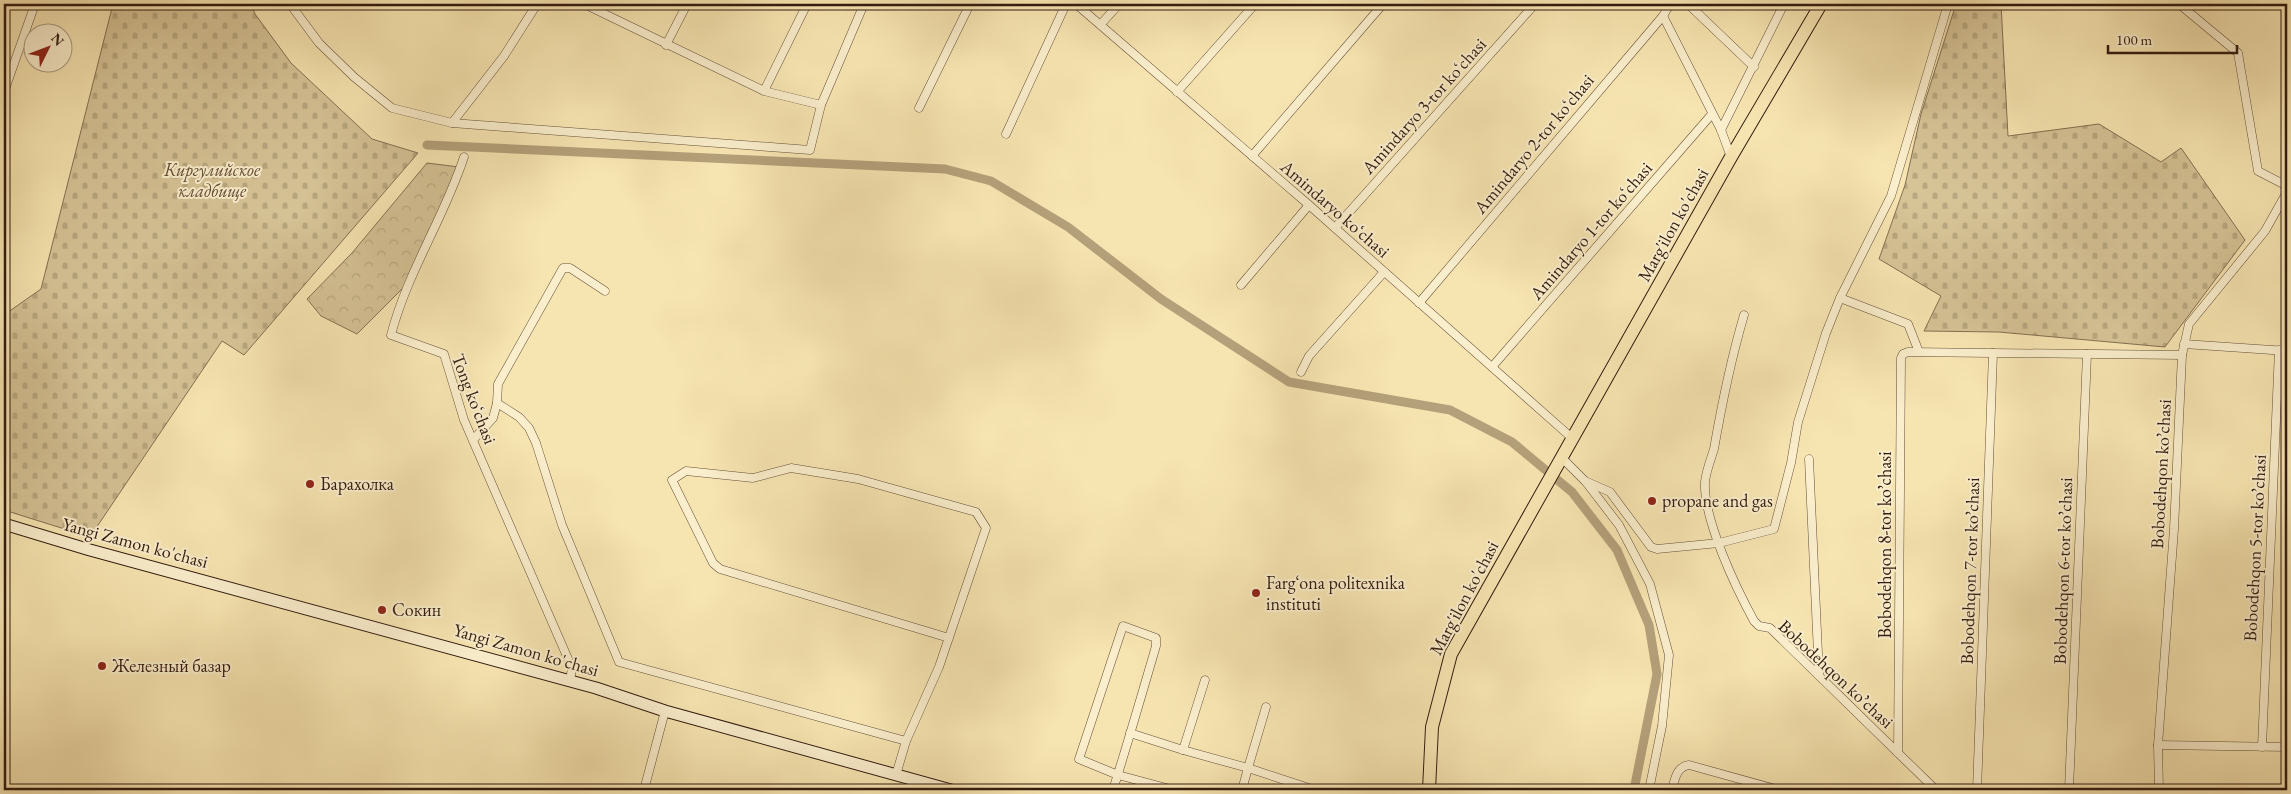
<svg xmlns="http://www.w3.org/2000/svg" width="2291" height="794" font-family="'EB Garamond',serif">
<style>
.forest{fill:url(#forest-crowns);stroke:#846f53}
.cemetery{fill:url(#cemetery-stones);stroke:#846f53}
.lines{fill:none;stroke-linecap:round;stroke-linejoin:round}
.canal{stroke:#b4a07a;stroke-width:9}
.street-casing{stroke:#644e38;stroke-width:9}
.secondary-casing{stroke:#331b10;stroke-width:13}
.primary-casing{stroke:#331b10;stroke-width:14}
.street{stroke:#faeecc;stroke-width:8}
.secondary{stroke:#faeecc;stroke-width:11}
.primary{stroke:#f7e5b1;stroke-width:12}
.poi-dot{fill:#8f2418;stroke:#faeecc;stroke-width:2}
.labels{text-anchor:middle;stroke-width:4;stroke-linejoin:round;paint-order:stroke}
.street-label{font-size:18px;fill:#331b10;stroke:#faeecc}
.park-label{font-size:18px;font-style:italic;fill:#644d38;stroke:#faeecc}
.poi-label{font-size:18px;fill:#331b10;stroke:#faeecc;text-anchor:start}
</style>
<defs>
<pattern id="forest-crowns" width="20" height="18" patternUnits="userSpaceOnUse" patternTransform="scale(1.25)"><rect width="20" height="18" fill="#d6c396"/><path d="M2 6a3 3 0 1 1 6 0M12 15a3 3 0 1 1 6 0" fill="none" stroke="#b8a780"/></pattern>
<pattern id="cemetery-stones" width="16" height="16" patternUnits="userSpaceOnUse" patternTransform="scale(1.25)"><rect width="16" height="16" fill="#d6c396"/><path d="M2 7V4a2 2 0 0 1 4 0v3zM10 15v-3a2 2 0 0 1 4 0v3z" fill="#b8a780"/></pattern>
</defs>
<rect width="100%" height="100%" fill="#f7e5b1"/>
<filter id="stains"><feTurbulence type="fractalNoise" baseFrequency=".004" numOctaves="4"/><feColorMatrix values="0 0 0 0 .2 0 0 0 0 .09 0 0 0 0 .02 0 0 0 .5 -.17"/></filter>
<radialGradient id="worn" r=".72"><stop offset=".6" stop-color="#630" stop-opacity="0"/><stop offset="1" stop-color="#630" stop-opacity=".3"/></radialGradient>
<path class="forest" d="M427,163l32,4 -55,120 -47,47 -36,-18 -14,-17 45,-46z"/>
<g class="cemetery">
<path d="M113,4h138l4,10 36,49 81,76 46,14 -174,202 -22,-14 -132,196 -86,-27v-195l37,-26z"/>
<path d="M1956,4h45l7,132 91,-12 62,38 20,-14 64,92 -80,107 -166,-15 -75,-1 17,-35 -62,-37 26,-74 16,-71z"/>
</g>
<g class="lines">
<path class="canal" d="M427,145l518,24 46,12 77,46 93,72 128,83 161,28 62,32 60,50 45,58 32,75 8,49 -23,116"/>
<g class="street-casing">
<g id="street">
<path d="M290,4l29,39 35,34 38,31 60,15 358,27 11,-45 -57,-14 -180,-87"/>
<path d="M1076,4l233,201 263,233"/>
<path d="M1688,4l66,63"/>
<path d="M2179,4l59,49 20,118 29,15"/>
<path d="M1663,16l58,114 10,27"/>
<path d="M1101,24l18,-20"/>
<path d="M666,45l21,-41"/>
<path d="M764,91l43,-87"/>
<path d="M4,92l31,-88"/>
<path d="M1177,92l78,-88"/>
<path d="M821,105l43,-101"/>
<path d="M919,108l51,-104"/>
<path d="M452,123l52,-67 33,-52"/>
<path d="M1721,130l63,-126"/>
<path d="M1006,134l60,-130"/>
<path d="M1252,156l131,-152"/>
<path d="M464,157c-20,61 -57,116 -73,178l53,19 20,66 108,248 -2,13"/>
<path d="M1335,228l200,-224"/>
<path d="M1241,285l68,-80"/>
<path d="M605,291l-35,-23h-7l-65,116 -1,19 22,14 10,11 7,15 26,82 57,137 287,79"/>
<path d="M1840,298l68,26 11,28"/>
<path d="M1419,303l244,-287 7,-12"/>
<path d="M1744,315c-13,44 -22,88 -30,134 -3,10 -8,22 -9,33 -2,37 31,106 49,139l5,5 11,2 166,162"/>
<path d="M2184,344l103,7"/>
<path d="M1492,367l220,-253"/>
<path d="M1301,372l8,-16 75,-84"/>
<path d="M473,440l20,-22 4,-15"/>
<path d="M1562,458l23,23 25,11 41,55 6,2 62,-6 55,-14 17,-66 7,-41 28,-89 14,-35 51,-102 57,-192"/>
<path d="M1809,459l10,216"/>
<path d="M1586,482l33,43 31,59 19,71 -7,71 -13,64"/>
<path d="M1205,680l-22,70 65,18 -6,22"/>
<path d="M1266,707l-18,61 67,22"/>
<path d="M1130,733l53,17"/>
<path d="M2158,745l129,2"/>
<path d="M2262,747l17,-397"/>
<path d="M1898,753l3,-395 2,-4 5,-2 274,3"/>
<path d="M896,775l10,-34 33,-74 47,-139 -10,-16 -118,-33 -67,-11 -38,10 -67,-7 -14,9 41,83 7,6 229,69"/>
<path d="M644,790l21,-79"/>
<path d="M1113,790c15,-48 29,-96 43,-144v-8l-33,-12 -44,133 39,16 56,15"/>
<path d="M1672,790c3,-11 4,-23 17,-25l90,25"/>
<path d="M1977,790l16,-437"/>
<path d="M2069,790l18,-436"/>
<path d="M2159,790l-1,-45 16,-216 8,-174 7,-31 76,-93 22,-39"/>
</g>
</g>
<g class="secondary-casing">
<path id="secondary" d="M4,524l86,26 506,138 69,23 286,79"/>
</g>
<g class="primary-casing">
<path id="primary" d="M1429,790l3,-63 19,-73 280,-497 90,-153"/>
</g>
<use href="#street" class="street"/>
<use href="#secondary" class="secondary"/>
<use href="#primary" class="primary"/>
</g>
<g class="poi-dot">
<circle cx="310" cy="484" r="5"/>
<circle cx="1652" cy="501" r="5"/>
<circle cx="1256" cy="593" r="5"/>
<circle cx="382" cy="610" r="5"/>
<circle cx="102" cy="666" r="5"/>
</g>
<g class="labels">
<g class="street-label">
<text transform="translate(1424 106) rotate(-48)" y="6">Amindaryo 3-tor koʻchasi</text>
<text transform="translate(1534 144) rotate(-50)" y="6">Amindaryo 2-tor koʻchasi</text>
<text transform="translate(1335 209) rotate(41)" y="6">Amindaryo koʻchasi</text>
<text transform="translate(1673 225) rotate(-61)" y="6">Marg'ilon ko'chasi</text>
<text transform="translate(1591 231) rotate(-49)" y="6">Amindaryo 1-tor koʻchasi</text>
<text transform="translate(474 399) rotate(69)" y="6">Tong koʻchasi</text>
<text transform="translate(2161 474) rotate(-87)" y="6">Bobodehqon koʼchasi</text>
<text transform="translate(135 543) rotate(15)" y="6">Yangi Zamon ko'chasi</text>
<text transform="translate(1885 545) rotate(-90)" y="6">Bobodehqon 8-tor koʼchasi</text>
<text transform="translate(2255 548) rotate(-87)" y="6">Bobodehqon 5-tor koʼchasi</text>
<text transform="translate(1970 571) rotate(-88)" y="6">Bobodehqon 7-tor koʼchasi</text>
<text transform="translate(2063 571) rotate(-88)" y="6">Bobodehqon 6-tor koʼchasi</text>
<text transform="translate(1464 598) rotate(-62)" y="6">Marg'ilon ko'chasi</text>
<text transform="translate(526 650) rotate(16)" y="6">Yangi Zamon ko'chasi</text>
<text transform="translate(1836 674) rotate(43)" y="6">Bobodehqon koʼchasi</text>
</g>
<g class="park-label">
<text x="212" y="176">Киргулийское<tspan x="212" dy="21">кладбище</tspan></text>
</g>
<g class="poi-label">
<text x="320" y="490">Барахолка</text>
<text x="1662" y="507">propane and gas</text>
<text x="1266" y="589">Fargʻona politexnika<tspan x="1266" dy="21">instituti</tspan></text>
<text x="392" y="616">Сокин</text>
<text x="112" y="672">Железный базар</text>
</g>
</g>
<rect width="2291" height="794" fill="none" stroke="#f7e5b1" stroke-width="20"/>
<rect x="5" y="5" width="2281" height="784" fill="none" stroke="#331b10" stroke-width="2.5"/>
<rect x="10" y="10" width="2271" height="774" fill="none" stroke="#331b10"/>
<g transform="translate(48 48) rotate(48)"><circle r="24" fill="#faeecc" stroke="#aa9a81"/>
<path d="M0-4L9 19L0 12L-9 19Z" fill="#8f2418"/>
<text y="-8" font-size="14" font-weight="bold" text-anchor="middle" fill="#331b10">N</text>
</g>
<path d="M2108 45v8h129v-8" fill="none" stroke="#331b10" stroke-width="2.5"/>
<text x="2116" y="45" font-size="15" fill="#331b10" stroke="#faeecc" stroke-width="4" paint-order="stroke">100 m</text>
<rect width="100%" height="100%" filter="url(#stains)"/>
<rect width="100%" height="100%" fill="url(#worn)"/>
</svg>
